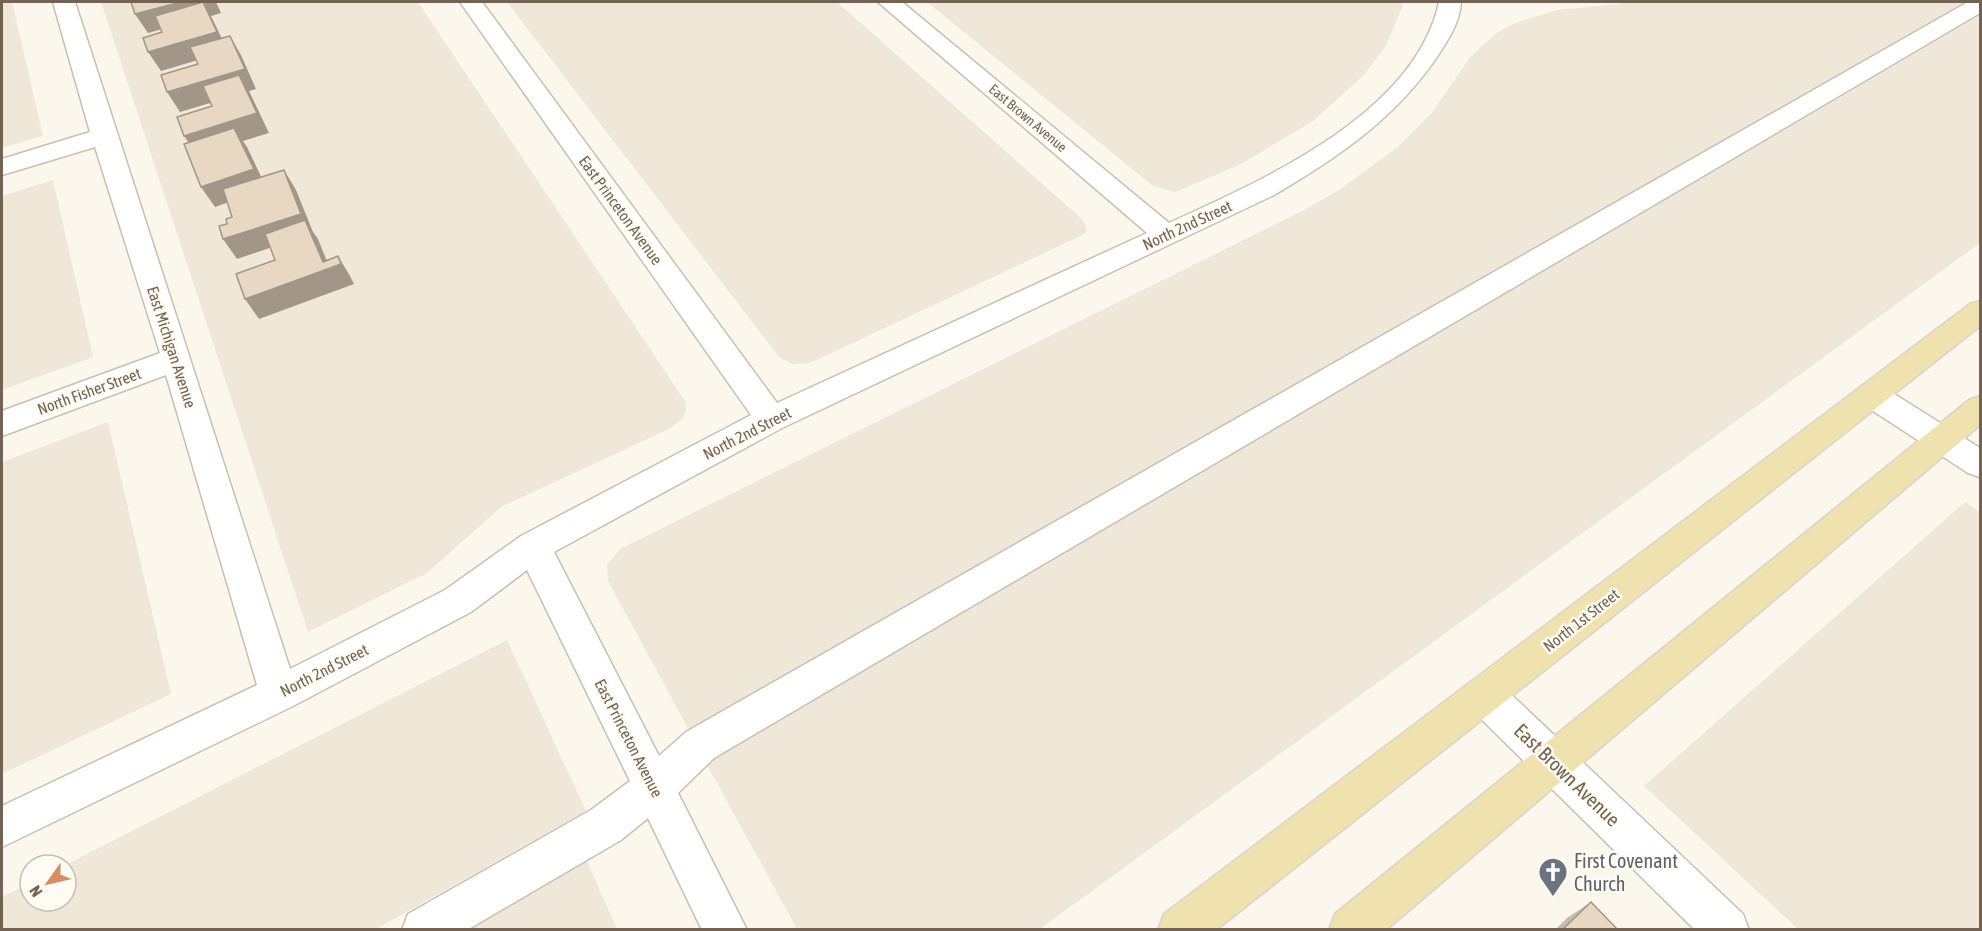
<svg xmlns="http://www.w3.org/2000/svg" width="1982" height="931" font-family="'Asap Condensed',sans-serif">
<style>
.residential{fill:#efe8d9}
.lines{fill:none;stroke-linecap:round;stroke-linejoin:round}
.minor-casing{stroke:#cabfb0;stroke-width:3}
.major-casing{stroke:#d8d3cf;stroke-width:3}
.minor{fill:#fff;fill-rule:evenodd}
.major{fill:#f0e2ae;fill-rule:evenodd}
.wall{fill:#c8b9a8}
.shaded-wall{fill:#a29688}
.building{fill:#e8d7c3;stroke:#a29688;stroke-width:1.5}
.labels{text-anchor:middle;stroke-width:5;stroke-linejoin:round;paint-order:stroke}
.far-street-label{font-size:14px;fill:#746352;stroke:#fdfbf3}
.street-label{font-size:16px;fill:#746352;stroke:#fdfbf3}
.near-street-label{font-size:20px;fill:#746352;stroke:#fdfbf3}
.near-worship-label{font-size:20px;fill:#5b616d;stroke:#fdfbf3;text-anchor:start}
</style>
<rect width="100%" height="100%" fill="#fbf7ed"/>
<g class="residential">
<path d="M2,2h10l31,134 -41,12z"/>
<path d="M101,2h317l267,399 1,8 -3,9 -12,10 -170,79 -74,66 -119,59z"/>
<path d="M507,2h330l245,217 5,10 -2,5 -275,129 -18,1 -13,-7z"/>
<path d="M927,2h474l2,4 -18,41 -22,29 -50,45 -72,43 -66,28 -22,-6z"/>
<path d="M1635,2h331l-1277,728 -81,-149 -1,-16 13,-16 684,-339 35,-20 59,-43 33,-33 40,-58 27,-24 17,-9 42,-13z"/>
<path d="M1980,15v228l-940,686h-243l-91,-166z"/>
<path d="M53,180l40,177 -91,33v-194z"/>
<path d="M108,422l63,272 -169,80v-312z"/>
<path d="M1965,502l15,10v417h-182l-154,-143z"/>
<path d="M507,640l79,171 -210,118h-374v-32l28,-14v18h36l-1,-36z"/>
<path d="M586,859l31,70 -152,1z"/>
</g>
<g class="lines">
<g class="minor-casing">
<g id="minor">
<path d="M53,2h22l215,667 155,-79 76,-54 230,-121 -291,-413h22l295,401 370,-170 -269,-231h24l267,221c94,-43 246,-109 270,-221h22c-1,21 -14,40 -26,58 -42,60 -98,98 -161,135l-492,233 -228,124 105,204 27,-24 1282,-730h12v11l-1266,745 -36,35 69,137h-45l-54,-112 -27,22 -154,90h-65l6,-16 183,-104 39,-29 -103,-211 -56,42 -178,94 -291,141v-41l255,-121 -91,-310 -164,61v-25l158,-58 -65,-206 -93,28v-16l88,-27z"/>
<path d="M1872,383l11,4 97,61v29l-12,-4 -107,-70 -5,-8 5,-8z"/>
<path d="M1485,678l14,5 244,231 6,16h-54l-224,-221 -5,-13 5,-13z"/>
</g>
</g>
<g class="major-casing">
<g id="major">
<path d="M1980,301v25l-764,604h-58l6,-16 806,-610z"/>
<path d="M1980,396v29l-594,505h-57l6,-16 634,-514z"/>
</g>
</g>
<use href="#minor" class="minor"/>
<use href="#major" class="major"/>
</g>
<path class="wall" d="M1591,902l27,28h-63l12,-12z"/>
<g class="shaded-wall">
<path d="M181,2h35l5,11 -10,3 17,35 -67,20 -13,-19 61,-36 -61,17 -13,-19z"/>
<path d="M230,36l11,19 15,34 -7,2 20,42 -26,8 4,6 20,42 -52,18 -14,-20 -3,-31 -14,-20 63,-44 -67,20 -13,-20z"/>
<path d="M284,170l12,20 17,42 5,7 12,30 8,-13 12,20 4,8 -95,35 -14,-20 78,-37 -12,-28 -74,25 -14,-20z"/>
</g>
<g class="building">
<path d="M131,2h50l-46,12z"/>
<path d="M203,2l14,30 -69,20 -5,-14 19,-6 -7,-16z"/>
<path d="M230,36l15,33 -78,23 -6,-17 37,-11 -8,-17z"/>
<path d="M239,75l18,38 -73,23 -7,-19 35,-11 -9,-20z"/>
<path d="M234,128l20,41 -53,18 -17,-43z"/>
<path d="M284,170l17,44 -78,25 -4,-13 8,-2 -1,-5 6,-2 -9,-28z"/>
<path d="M305,220l18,42 15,-6 3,8 -96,35 -9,-25 39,-14 -10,-26z"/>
<path d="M1591,902l27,28h-56z"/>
</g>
<defs>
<g id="church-pin" transform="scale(1.5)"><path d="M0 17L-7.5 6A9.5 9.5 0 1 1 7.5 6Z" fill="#6b7280" stroke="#fdfbf3"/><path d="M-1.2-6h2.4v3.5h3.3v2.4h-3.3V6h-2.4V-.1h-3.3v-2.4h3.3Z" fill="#fff"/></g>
</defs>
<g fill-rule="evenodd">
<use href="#church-pin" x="1553" y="872"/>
</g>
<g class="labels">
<g class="far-street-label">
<text transform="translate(1028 118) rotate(40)" y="5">East Brown Avenue</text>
</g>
<g class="street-label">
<text transform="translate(621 210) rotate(54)" y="6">East Princeton Avenue</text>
<text transform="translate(1187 225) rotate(-25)" y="6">North 2nd Street</text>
<text transform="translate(172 347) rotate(72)" y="6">East Michigan Avenue</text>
<text transform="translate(89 391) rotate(-20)" y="6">North Fisher Street</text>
<text transform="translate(747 433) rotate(-27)" y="6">North 2nd Street</text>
<text transform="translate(1581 620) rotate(-38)" y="6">North 1st Street</text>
<text transform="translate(324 670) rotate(-27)" y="6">North 2nd Street</text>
<text transform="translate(629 738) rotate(63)" y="6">East Princeton Avenue</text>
</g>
<g class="near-street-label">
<text transform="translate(1567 775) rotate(44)" y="7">East Brown Avenue</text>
</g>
<g class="near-worship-label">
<text x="1574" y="868">First Covenant<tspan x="1574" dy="23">Church</tspan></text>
</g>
</g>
<rect width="1982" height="931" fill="none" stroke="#746352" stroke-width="6"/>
<g transform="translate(48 883) rotate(236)"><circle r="28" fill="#fdfbf3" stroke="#c6beb3" stroke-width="1.5"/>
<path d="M0-4.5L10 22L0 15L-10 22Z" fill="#d58e62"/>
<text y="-9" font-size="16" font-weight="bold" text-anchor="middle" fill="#746352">N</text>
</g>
</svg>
